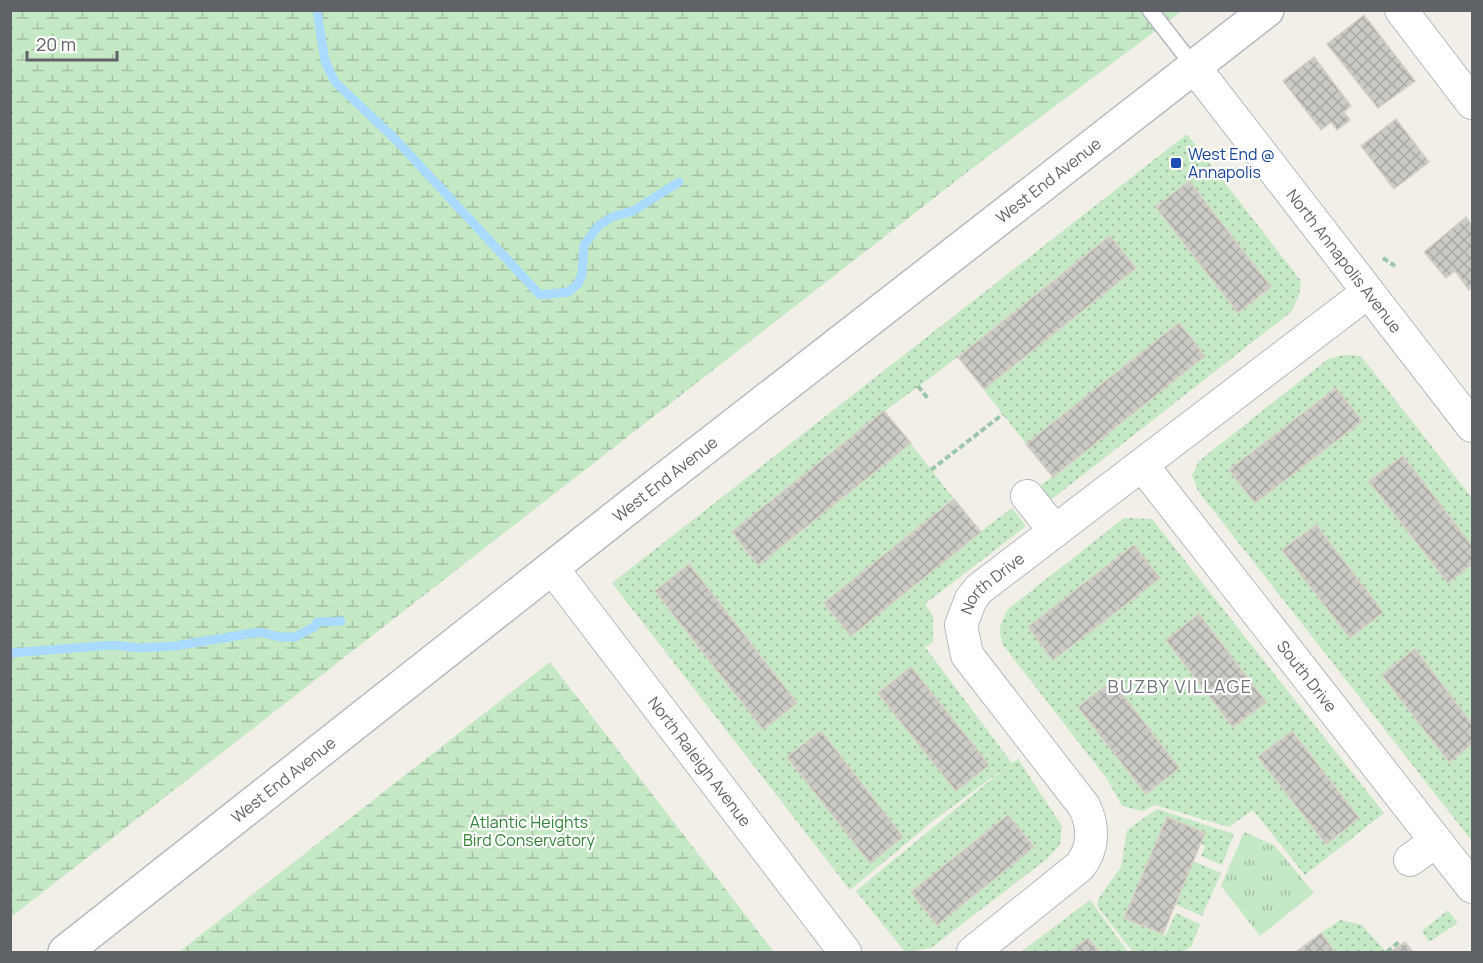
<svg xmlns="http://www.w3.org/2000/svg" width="1483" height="963" font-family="Manrope,sans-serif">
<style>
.grass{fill:url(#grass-dots)}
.wetland{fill:url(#wetland-marsh)}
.park{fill:url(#park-tufts)}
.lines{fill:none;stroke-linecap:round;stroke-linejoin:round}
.stream{stroke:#aadaff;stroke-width:9}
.building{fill:url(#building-cross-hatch);stroke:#d6d1c6;stroke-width:1.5}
.service-casing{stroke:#b5b8bc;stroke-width:18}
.minor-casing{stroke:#b5b8bc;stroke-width:34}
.secondary-casing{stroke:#b6babf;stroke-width:36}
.path{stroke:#9cc7a9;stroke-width:4;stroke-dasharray:6 3;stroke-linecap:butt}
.service{stroke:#fff;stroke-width:15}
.minor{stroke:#fff;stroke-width:32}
.secondary{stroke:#fff;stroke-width:33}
.transit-dot{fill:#1a4fb4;stroke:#fff;stroke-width:2}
.labels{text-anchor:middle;stroke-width:4.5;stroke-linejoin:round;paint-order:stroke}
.transit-label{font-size:16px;fill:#164399;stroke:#fff;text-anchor:start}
.street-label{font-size:16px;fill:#5f6368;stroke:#fff}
.park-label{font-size:16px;fill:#348238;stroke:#fff}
.neighbourhood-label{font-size:18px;letter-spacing:1.5px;fill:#70757a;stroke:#fff}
</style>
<defs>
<pattern id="grass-dots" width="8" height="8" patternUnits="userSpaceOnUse" patternTransform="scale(1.5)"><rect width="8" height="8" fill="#c5e8c5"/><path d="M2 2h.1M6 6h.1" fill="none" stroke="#a3c0a4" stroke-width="1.8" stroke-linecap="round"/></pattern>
<pattern id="wetland-marsh" width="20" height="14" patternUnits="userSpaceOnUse" patternTransform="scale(1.5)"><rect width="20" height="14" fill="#c5e8c5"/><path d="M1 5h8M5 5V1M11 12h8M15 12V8" fill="none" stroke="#a3c0a4"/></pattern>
<pattern id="park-tufts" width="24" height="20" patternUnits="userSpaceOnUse" patternTransform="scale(1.5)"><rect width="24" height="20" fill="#c5e8c5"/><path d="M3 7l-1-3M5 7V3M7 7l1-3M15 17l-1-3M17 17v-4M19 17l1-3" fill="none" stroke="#a3c0a4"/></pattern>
<pattern id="building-cross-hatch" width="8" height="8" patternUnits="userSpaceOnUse" patternTransform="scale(1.5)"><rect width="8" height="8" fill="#cccac5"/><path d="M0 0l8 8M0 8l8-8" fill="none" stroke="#a9a8a4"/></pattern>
</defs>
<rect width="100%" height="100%" fill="#f1efe8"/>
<g class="grass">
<path d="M1187,134l114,147 -2,15 -8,16 -253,198 -11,-14 25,-19 -94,-120 -73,54 95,121 32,-24 14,18 -101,78 8,12v26l-8,5 87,116 6,-4 44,67 -2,19 -12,13 -117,90 -26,4 -49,-61 153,-126 -76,56 -83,69 -238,-307z"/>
<path d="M1344,355l17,1 111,142v343l-274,-350 -6,-16 7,-14 129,-102z"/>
<path d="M1124,518l28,1 232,294 -79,62 -52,-65 -24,17 -74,-22 -13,6 -20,-5 -15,-27 -104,-134c-6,-15 -2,-23 5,-36z"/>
<path d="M1157,809l77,25 -12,31 -21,-9 4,-10 -4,-3 4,-10 -38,-16 -43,101 41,18 11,-23 24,11 -9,23 -8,5h-50l-36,-46 1,-7 23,-32 6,-37z"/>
<path d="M1193,861l28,12 -19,43 -27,-12z"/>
<path d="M1090,900l38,52h-107z"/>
<path d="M1448,910l10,13 -29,19 -7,-11z"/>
<path d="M1340,920l22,5 24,27h-51l-14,-19z"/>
</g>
<g class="wetland">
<path d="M11,11h1171l-212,159 -959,747z"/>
<path d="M550,662l224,290h-595z"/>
</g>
<path class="park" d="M1244,832l30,13 40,48 -54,43 -39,-50z"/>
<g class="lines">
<g class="stream">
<path d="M317,10l8,51 10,21 60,57 145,156 28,-3 10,-8 4,-10 2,-29 15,-20 13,-8 21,-6 46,-29"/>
<path d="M10,653l103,-8 27,3 35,-2 85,-14 19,5h16l19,-10 3,-5 24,-1"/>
</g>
</g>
<g class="building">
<path d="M1364,15l51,66 -37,27 -51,-64z"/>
<path d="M1314,57l37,49 -7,6 6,8 -13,10 -6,-8 -10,8 -38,-49z"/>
<path d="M1396,119l33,43 -35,27 -33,-43z"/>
<path d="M1189,181l82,106 -33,26 -82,-106z"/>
<path d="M1466,217l6,9v61l-3,3 -14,-19 -9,7 -22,-26z"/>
<path d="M1110,236l26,32 -152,121 -26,-32z"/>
<path d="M1179,323l26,33 -152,121 -27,-33z"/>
<path d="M1336,388l26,33 -107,82 -26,-33z"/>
<path d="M884,411l27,32 -153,122 -26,-33z"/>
<path d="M1403,456l69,90v18l-24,19 -79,-102z"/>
<path d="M954,499l27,33 -130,104 -27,-33z"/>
<path d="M1316,525l67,87 -33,26 -68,-88z"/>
<path d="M1134,545l26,33 -107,82 -25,-33z"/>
<path d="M689,564l108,139 -34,26 -108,-138z"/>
<path d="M1199,614l67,88 -33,25 -67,-87z"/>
<path d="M1415,649l57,75v20l-23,18 -67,-87z"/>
<path d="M911,667l78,98 -33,26 -78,-98z"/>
<path d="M1112,681l67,87 -33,26 -68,-87z"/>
<path d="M821,731l82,106 -33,26 -83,-106z"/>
<path d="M1292,731l67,87 -33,26 -68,-87z"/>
<path d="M1008,815l26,32 -97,78 -26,-33z"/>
<path d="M1167,817l38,16 -42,101 -39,-16z"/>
<path d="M1321,933l14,19h-39z"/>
<path d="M1088,938l12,14h-30z"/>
<path d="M1405,942l8,10h-22z"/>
</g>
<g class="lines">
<g class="service-casing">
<path id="service" d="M1150,10l45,58"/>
</g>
<g class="minor-casing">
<g id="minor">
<path d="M1401,10l71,93"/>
<path id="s1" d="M1195,68l277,358"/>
<path id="s2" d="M1142,465l330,422"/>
<path d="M1027,496l28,35"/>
<path id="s3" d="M553,569l292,383"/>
<path d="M1410,860l26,-19"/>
<path id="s4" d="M973,952l107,-86c14,-18 14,-40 4,-60l-117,-151 -6,-30 10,-26 8,-10 389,-297"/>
</g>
</g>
<g class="secondary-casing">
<g id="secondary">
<path id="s5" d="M65,952l569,-449 633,-493"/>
</g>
</g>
<g class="path">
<path d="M1383,258l12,8"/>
<path d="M918,386l11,14"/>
<path d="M931,470l72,-56"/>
<path d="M1387,952l12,-10"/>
</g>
<use href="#service" class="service"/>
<use href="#minor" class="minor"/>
<use href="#secondary" class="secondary"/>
</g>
<rect class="transit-dot" x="1170" y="157" width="12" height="12" rx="3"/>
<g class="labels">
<g class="transit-label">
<text x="1188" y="160">West End @<tspan x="1188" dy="18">Annapolis</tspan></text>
</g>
<g class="street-label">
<text dy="6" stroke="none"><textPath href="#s5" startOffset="1250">West End Avenue</textPath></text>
<text dy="6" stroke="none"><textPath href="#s1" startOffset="244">North Annapolis Avenue</textPath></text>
<text dy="6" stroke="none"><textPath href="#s5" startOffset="764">West End Avenue</textPath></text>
<text dy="6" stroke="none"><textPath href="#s4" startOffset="476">North Drive</textPath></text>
<text dy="6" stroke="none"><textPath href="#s2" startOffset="268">South Drive</textPath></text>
<text dy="6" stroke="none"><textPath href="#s3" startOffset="242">North Raleigh Avenue</textPath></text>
<text dy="6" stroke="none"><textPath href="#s5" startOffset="278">West End Avenue</textPath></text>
</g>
<g class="park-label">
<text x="529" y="828">Atlantic Heights<tspan x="529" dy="18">Bird Conservatory</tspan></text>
</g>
<g class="neighbourhood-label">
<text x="1180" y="693">BUZBY VILLAGE</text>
</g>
</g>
<rect width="1483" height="963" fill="none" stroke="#5f6368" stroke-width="24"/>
<path d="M27 51v9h90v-9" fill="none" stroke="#5f6368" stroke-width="3"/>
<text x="36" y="51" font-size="18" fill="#5f6368" stroke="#ffffff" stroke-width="4.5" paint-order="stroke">20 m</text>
</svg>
